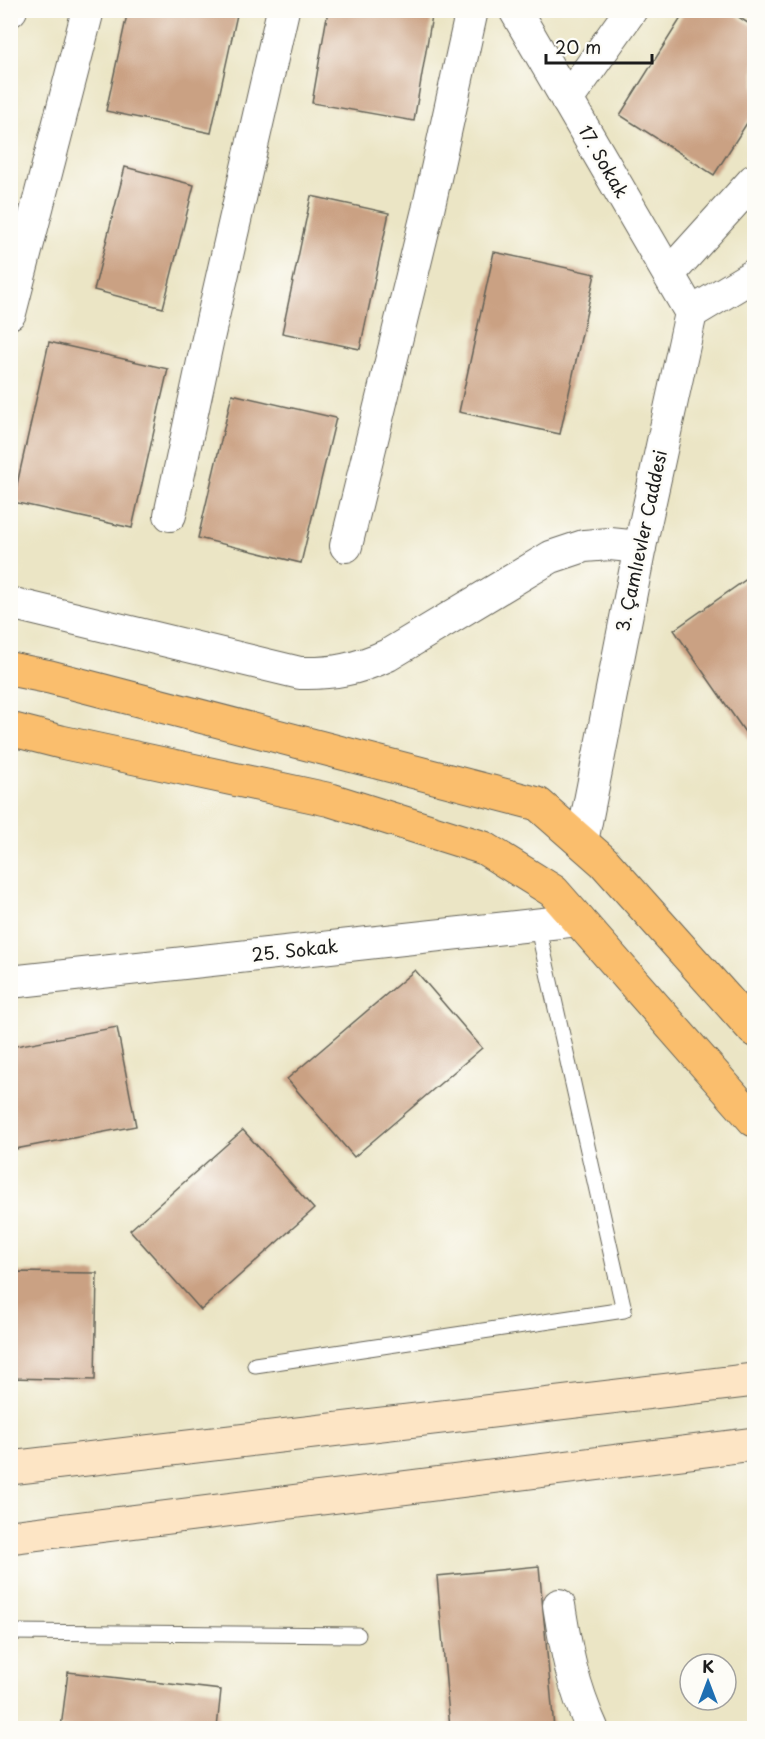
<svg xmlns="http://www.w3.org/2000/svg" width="765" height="1739" font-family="'Playpen Sans',sans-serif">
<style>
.building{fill:#caa183}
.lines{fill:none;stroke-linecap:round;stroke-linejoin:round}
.service-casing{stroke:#646257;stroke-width:17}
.minor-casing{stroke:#646257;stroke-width:34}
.secondary-casing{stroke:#646257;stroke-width:35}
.primary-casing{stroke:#646257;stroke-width:35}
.service{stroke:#fff;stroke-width:15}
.minor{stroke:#fff;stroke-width:32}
.secondary{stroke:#fde5c5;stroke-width:33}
.primary{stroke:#fabe6d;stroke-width:33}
.labels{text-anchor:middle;stroke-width:5;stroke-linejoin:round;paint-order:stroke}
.street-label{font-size:18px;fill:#1c1c1c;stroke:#fdfcf7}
</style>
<rect width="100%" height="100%" fill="#fdfcf7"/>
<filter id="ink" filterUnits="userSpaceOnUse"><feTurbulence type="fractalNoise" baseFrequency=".0167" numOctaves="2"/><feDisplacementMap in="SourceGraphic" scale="12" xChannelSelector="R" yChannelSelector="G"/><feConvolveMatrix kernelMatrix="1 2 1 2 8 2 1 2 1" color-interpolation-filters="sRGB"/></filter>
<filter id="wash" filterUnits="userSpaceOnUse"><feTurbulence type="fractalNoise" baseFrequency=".008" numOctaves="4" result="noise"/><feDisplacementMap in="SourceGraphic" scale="24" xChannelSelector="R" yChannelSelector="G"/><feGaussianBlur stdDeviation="1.35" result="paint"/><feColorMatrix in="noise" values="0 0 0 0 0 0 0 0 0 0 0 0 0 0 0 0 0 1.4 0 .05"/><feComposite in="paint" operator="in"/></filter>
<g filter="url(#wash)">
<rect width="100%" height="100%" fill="#ebe5c5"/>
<g id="blocks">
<g class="building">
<path d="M128,10h110l-27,123 -105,-22z"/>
<path d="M328,10h105l-19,111 -102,-18z"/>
<path d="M686,10h42l26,17v85l-40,63 -94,-60z"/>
<path d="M125,167l69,18 -31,123 -69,-18z"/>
<path d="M311,196l78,17 -29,136 -78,-16z"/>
<path d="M494,252l101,22 -35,160 -101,-22z"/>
<path d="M49,342l119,27 -36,159 -119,-26z"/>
<path d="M232,394l104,24 -35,145 -103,-25z"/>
<path d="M754,574v171l-80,-115z"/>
<path d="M415,970l67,78 -128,109 -67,-78z"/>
<path d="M117,1027l19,99 -126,24v-103z"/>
<path d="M243,1130l71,79 -113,101 -71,-80z"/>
<path d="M10,1272l87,1 -2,107 -85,-2z"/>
<path d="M539,1566l15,162h-104l-13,-152z"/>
<path d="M68,1672l153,18 -4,38h-156z"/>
</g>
</g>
</g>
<g filter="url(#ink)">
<use href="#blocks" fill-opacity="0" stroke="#646257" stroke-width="1.5"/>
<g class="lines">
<g class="service-casing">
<g id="service">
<path d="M255,1365l369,-55 -87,-386"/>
<path d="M10,1632l348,3"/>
</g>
</g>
<g class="minor-casing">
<g id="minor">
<path d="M515,10l176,303"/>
<path d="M10,11l1,-1"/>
<path d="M567,100l64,-90"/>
<path d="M669,274l85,-94"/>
<path d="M10,313l78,-303"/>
<path d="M170,515l37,-172 76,-333"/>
<path d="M346,546l82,-336 44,-200"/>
<path d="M10,603l290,70c32,1 58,-4 88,-18l163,-98 33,-11 26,-2 30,3"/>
<path d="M582,842l58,-295 51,-234 63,-38"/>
<path d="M10,982l569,-62"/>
<path d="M559,1605c7,45 14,82 33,123"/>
</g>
</g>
<g class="secondary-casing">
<g id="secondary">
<path d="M10,1468l744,-88"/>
<path d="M10,1537l744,-93"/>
</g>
</g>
<g class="primary-casing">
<g id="primary">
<path d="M10,669l40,8 488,127 66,58 150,168"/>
<path d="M10,729l51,13 270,58 153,48 69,43 201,229"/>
</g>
</g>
<use href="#service" class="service"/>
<use href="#minor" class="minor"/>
<use href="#secondary" class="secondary"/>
<use href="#primary" class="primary"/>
</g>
</g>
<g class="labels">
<g class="street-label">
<text transform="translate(603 162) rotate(60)" y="6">17. Sokak</text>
<text transform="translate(642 541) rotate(-78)" y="6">3. Çamlıevler Caddesi</text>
<text transform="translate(295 951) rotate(-6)" y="6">25. Sokak</text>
</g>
</g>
<rect width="765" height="1739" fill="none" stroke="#fdfcf7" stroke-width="36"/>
<g transform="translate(708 1682)"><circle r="28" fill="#fdfcf7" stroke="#a3a29f" stroke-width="1.5"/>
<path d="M0-4.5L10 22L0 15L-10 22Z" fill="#1f6fb2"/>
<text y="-9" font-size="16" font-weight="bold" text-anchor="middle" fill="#1c1c1c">K</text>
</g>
<path d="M546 54v9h106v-9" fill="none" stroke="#1c1c1c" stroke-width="3"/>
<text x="555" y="54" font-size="18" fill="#1c1c1c" stroke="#fdfcf7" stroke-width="4.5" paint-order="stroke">20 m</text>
</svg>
